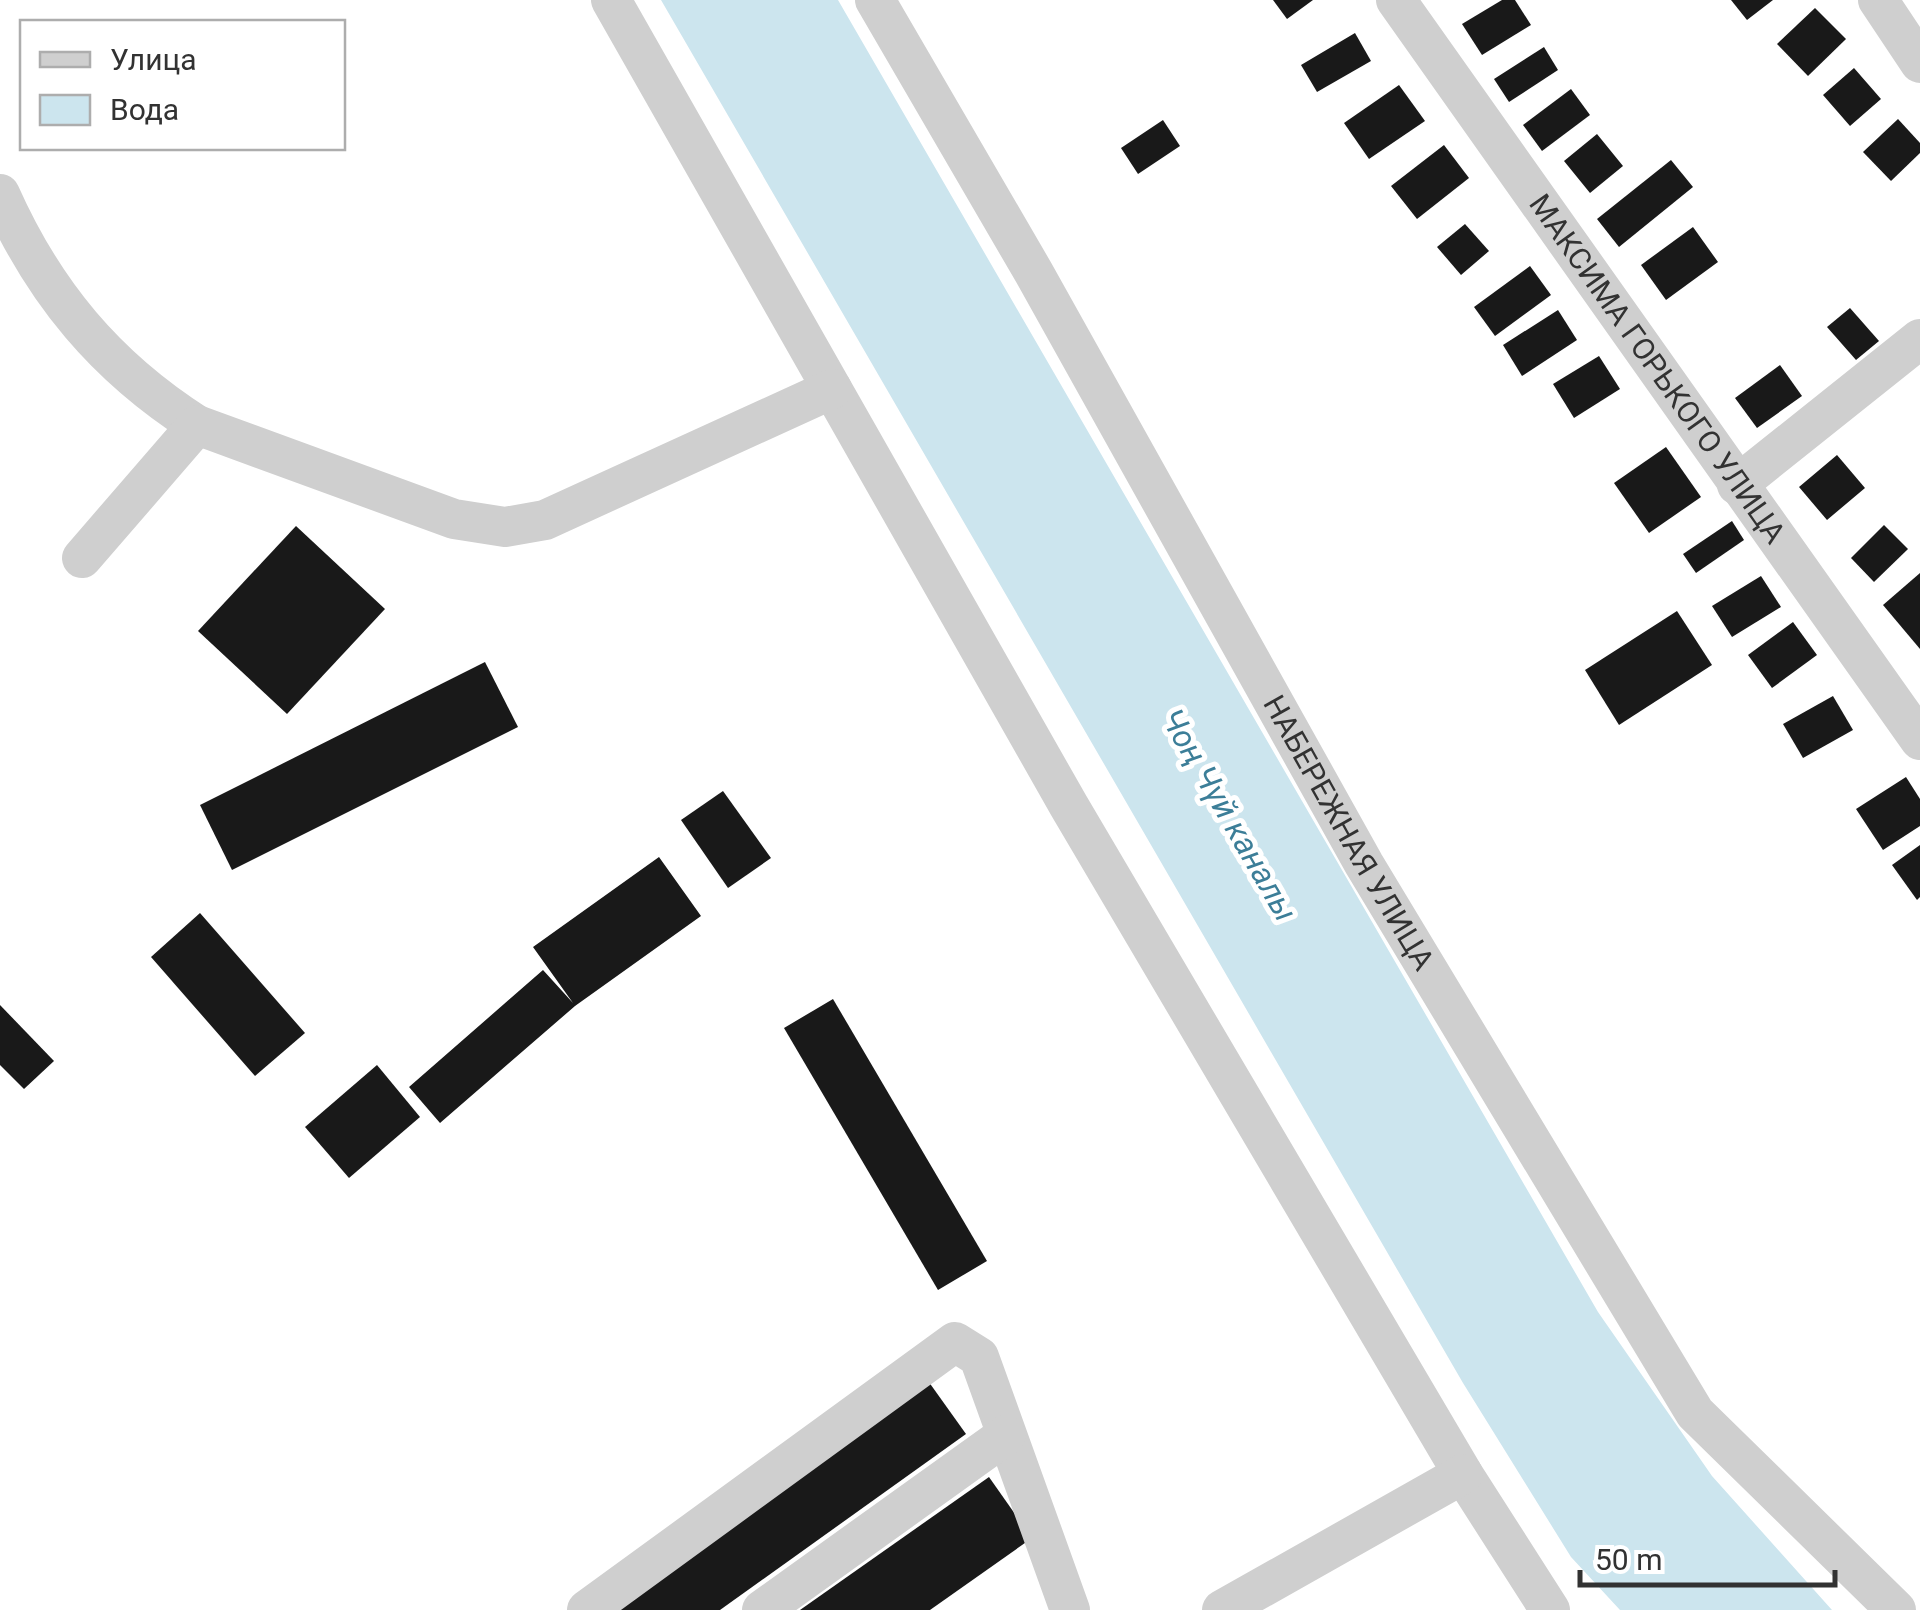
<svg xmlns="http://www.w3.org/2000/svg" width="1920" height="1610" font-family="Roboto,sans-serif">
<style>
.water{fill:#cce5ee}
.building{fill:#191919}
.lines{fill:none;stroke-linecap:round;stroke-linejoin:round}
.minor{stroke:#cfcfcf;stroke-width:40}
.labels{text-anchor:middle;stroke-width:10;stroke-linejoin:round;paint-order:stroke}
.street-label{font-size:30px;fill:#323232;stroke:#fff}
.water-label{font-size:32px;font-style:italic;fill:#3c7e98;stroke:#fff}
</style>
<rect width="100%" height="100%" fill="#fff"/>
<path class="water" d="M661,0h177l760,1312 114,164 120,134h-212l-49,-53 -108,-174z"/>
<g class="building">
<path d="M1273,0h40l-26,19z"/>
<path d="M1502,0h13l16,25 -49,30 -20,-31z"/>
<path d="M1731,0h42l-26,20z"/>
<path d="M1815,8l31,31 -38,37 -31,-32z"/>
<path d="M1355,33l16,28 -54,31 -16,-27z"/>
<path d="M1544,47l14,23 -49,32 -15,-23z"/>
<path d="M1854,68l27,31 -31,27 -27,-31z"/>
<path d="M1399,85l26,36 -56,38 -25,-36z"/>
<path d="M1571,89l19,26 -48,36 -19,-26z"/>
<path d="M1898,119l22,24v10l-29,28 -28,-29z"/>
<path d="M1163,120l17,26 -42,28 -17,-26z"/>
<path d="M1597,134l26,32 -33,27 -26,-32z"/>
<path d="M1444,145l25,33 -52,41 -26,-33z"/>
<path d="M1671,160l22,27 -74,60 -22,-28z"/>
<path d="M1465,224l24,27 -28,24 -24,-28z"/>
<path d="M1693,227l25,35 -52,38 -25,-35z"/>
<path d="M1530,266l21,29 -56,41 -21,-29z"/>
<path d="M1850,308l29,33 -23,19 -29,-33z"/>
<path d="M1558,310l19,30 -55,36 -19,-31z"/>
<path d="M1599,356l21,33 -46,29 -21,-34z"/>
<path d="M1780,365l22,31 -45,32 -22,-30z"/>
<path d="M1666,447l35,50 -52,36 -35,-50z"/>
<path d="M1837,455l28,33 -38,32 -28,-33z"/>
<path d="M1732,521l12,19 -48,33 -13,-19z"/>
<path d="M1884,525l24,24 -34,33 -23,-24z"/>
<path d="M296,526l89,83 -98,105 -89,-83z"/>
<path d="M1920,573v76l-37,-44z"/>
<path d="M1761,576l20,31 -49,30 -20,-31z"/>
<path d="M1677,611l35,54 -93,60 -34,-55z"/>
<path d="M1793,622l24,33 -45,33 -24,-33z"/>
<path d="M485,662l33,65 -286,143 -32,-65z"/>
<path d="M1833,696l20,34 -50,28 -20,-34z"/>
<path d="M1906,777l14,22v27l-37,24 -27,-41z"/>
<path d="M723,791l48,67 -43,30 -47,-68z"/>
<path d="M1920,845v52l-3,3 -25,-35z"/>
<path d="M659,857l42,59 -126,90 -135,117 -31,-36 134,-117 30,33 -40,-56z"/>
<path d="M200,913l105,120 -50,43 -104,-119z"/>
<path d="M833,999l154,262 -49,29 -154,-262z"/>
<path d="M0,1005l54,56 -30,28 -24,-24z"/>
<path d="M377,1065l43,52 -71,61 -44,-51z"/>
<path d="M926,1378l40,56 -246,176h-118z"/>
<path d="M989,1477l43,61 -102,72h-130z"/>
</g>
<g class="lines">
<g class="minor">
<path d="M611,0l458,806 394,668 87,136"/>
<path id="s1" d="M875,0l159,273 330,591 331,549 201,197"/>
<path id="s2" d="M1396,0l524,740"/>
<path d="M1878,0l42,63"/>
<path d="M0,194c44,99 106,173 197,231"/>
<path d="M1737,485l183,-146"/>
<path d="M82,558l115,-133 257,94 51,8 40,-7 287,-131"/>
<path d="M587,1610l368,-268 24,15 91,253"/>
<path d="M762,1610l244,-175"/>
<path d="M1222,1610l241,-136"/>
</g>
</g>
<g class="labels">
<g class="street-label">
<text dy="10" stroke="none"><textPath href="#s2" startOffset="452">МАКСИМА ГОРЬКОГО УЛИЦА</textPath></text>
<text dy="10" stroke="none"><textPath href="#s1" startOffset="958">НАБЕРЕЖНАЯ УЛИЦА</textPath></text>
</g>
<g class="water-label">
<text transform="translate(1229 815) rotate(60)" y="11">Чоң Чүй каналы</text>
</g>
</g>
<rect x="20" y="20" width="325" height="130" fill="#ffffff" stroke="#adadad" stroke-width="2.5"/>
<rect x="40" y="52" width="50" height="15" fill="#cfcfcf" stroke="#adadad" stroke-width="2.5"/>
<text x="110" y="70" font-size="30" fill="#323232">Улица</text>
<rect x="40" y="95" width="50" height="30" fill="#cce5ee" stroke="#adadad" stroke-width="2.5"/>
<text x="110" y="120" font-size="30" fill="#323232">Вода</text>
<path d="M1580 1570v15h255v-15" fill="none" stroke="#323232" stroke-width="5"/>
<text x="1595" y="1570" font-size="30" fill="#323232" stroke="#ffffff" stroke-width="8" paint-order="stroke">50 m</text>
</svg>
